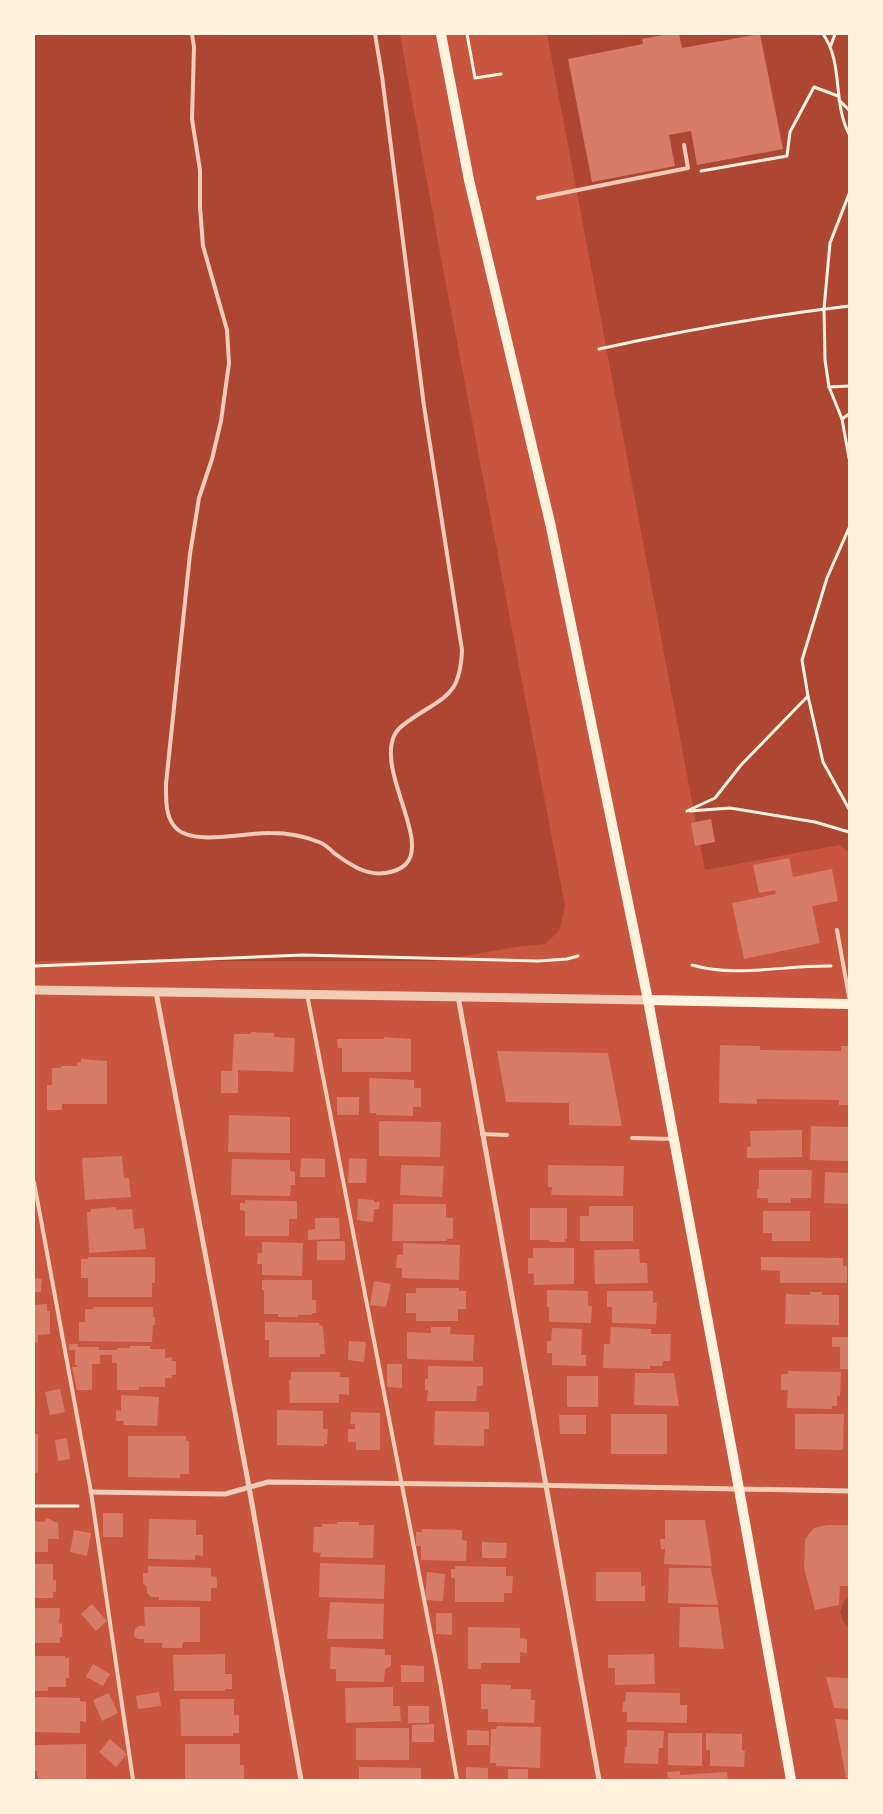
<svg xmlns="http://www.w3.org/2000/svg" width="883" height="1814" font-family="'Alegreya Sans',sans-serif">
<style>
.green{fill:#ae4732}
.building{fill:#d67c66}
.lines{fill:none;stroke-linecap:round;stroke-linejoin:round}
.path{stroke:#fff3e0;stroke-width:3}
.service{stroke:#f1ccb7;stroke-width:4}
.minor{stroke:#f1ccb7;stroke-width:5}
.tertiary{stroke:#f1ccb7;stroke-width:9}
.secondary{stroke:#fff3e0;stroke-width:10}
</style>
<rect width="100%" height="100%" fill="#c8553d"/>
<g class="green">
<path d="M34,34h366l41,224 124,648 -6,25 -14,13 -29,3 -81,14h-401z"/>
<path d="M547,34h302v818l-10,-7 -134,25z"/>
<path d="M849,1597v30l-6,-5 -3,-11 5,-11z"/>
</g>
<g class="building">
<path d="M669,34h10l3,14 78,-14 23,115 -86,16 -6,-34 -22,4 6,31 -83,16 -24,-123 75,-15 -1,-5z"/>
<path d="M711,819l4,23 -20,4 -4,-23z"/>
<path d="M789,858l4,19 39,-8 6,32 -26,5 8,37 -76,16 -12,-56 44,-9 -1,-4 -16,3 -6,-28z"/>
<path d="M251,1032l23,1v4l21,1 -2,34 -55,-2v23h-17v-22h11l2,-37h17z"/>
<path d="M384,1037l27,2v33h-69v-24h-4l-1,-9h47z"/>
<path d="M720,1045l40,1v4l81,1v-5h8v59h-10v-5l-82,-1v5l-38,-1z"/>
<path d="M497,1051l111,2 14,73 -53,-1v-22l-63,-1z"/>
<path d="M81,1059l26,2v43h-45v6h-15v-25h5v-17h9v-2h16v-4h4z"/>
<path d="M369,1078l45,2v8h7v19h-8v9l-37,-1v-2h-6z"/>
<rect x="337" y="1097" width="22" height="18"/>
<path d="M229,1115l61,2v36l-62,-1z"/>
<path d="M379,1121l62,1 -1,35 -61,-1z"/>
<path d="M811,1126l38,1v34l-39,-1z"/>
<path d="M802,1130v27l-55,1v-11l4,-1 -1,-15z"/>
<path d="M122,1156l2,22h5l2,19 -46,3 -3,-42z"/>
<path d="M301,1158l24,1v18h-25z"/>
<path d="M349,1158l18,1 -1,24h-18z"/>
<path d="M232,1159l58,1v11l5,1v13h-4l-1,11 -59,-1z"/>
<path d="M401,1165l43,1 -2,31 -42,-2z"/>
<path d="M548,1165l76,1 -1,30 -72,-1 1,-8h-4z"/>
<path d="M759,1170h53l-1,28h-20v5h-23v-5h-11v-9h2z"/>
<path d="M825,1172l24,1v31l-25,-1z"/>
<path d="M358,1199l16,1v2h6l-1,7h-5l-1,13 -16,-2z"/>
<path d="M245,1200l52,1v18h-8v17h-44v-25l-5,-1v-7h5z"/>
<path d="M393,1204h53v13l7,1v21h-6v2h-55z"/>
<path d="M589,1206h44v35h-53v-25h9z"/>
<path d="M116,1207v3l16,-1 2,20 10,-1 2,21 -57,4 -2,-41h4v-3z"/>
<path d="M530,1208h37v31h-2v3h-16v-2h-19z"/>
<path d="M763,1211h47v30h-38v-8h-9z"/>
<path d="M315,1218h24l1,21 -32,1v-10l7,-1z"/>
<rect x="317" y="1241" width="28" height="19"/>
<path d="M262,1242l41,1 -1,33 -40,-1v-11h-5l1,-11h4z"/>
<path d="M403,1243l57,2 -1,35 -57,-2v-10h-6l1,-13h6z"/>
<path d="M533,1248h41v36l-40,1v-12l-6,1v-16h5z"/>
<path d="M639,1249l1,14h7l1,20 -53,1 -1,-34z"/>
<path d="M88,1257h67v26h-3v14h-64v-19h-7v-19h7z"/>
<path d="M761,1257l82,1v8h4v17h-67v-12l-19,-1z"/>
<path d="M34,1278l8,1 -1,13h-7z"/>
<path d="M262,1280h50v20h4v13h-4v2h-14v2h-20v-3h-14v-24h-2z"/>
<path d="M374,1281l17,3 -5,23 -16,-2z"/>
<path d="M416,1288h43v3h7v18h-8v12h-42v-8h-10v-20h10z"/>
<path d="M547,1290l41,1v15h4l-1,17 -42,-1v-15h-2z"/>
<path d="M607,1291h46v12h4l-1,21 -44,-1v-16h-5z"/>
<path d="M810,1292h12v3h17v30l-54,-1 1,-30 24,1z"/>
<path d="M47,1304v7h3v23l-12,1v8l-4,-1v-37z"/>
<path d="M93,1307h60v10h2v8h-2l-1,17 -73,-1v-19h6v-13h8z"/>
<path d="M265,1322l54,1v2l4,1 2,28h-5v3h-51v-17h-4z"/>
<path d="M431,1327h20l-1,7 24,1 -1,26 -66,-2v-27l24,1z"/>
<path d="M611,1327l40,2v5h20l-1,27h-7l-1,5h-12v3l-47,-1 1,-24h6z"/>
<path d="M552,1328l30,1 -1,26h5v11l-34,-1v-12h-5v-12h4z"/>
<path d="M832,1337h17v32h-9v-22h-8z"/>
<path d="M349,1341l17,1 -2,20 -16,-2z"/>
<path d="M69,1344h9v3h21v3h18v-2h13l-1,-2h21v3h15v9l7,-1v4h4v14h-4v3h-7v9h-26v3h-22v-27h-5v-8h-12v9h-8v26h-15l-5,-23h5v-2h-2v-15h-6z"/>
<path d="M387,1364h15v24l-15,-1z"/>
<path d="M428,1366l55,1v19h-6l-1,15h-49l1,-11h-3v-11h3z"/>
<path d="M788,1371l53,1 -1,24h-3v10h-5v3l-45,-1 1,-18h-7v-16h7z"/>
<path d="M291,1372h49v5h9v18l-10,-1v9h-49l-1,-23h2z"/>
<path d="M635,1373h39l5,33 -45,-1z"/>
<rect x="567" y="1376" width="31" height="31"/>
<path d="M60,1389l5,23 -15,3 -5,-23z"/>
<path d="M121,1395l38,2 -2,29 -34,-1 1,-4h-8v-11l5,1z"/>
<path d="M277,1410l46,1v18h5l-1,15h-3v2l-47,-1z"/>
<path d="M435,1411l54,1v17h-5v17l-50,-1z"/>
<path d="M351,1412l29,1v37h-24v-8h-8v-13h7v-5h-5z"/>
<rect x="611" y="1414" width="56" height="40"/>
<path d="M795,1414h49l-1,36 -48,-1z"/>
<path d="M559,1415h27v19h-26z"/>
<rect x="34" y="1434" width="4" height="39"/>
<path d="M128,1436h58v5h3v33h-9v4l-52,-1z"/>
<path d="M67,1438l3,21 -12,2 -3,-21z"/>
<rect x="103" y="1513" width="20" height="24"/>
<path d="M47,1518l11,5 1,16h-11v13h-14v-31l10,1z"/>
<path d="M149,1519l47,1v15h7v21l-8,-1v5l-47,-1z"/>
<path d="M665,1520h40l7,46 -48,-2 1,-15h-4l-1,-10h5z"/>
<path d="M337,1522h22v3h15l-1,33 -53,-1 1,-4 -8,-1 1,-25h8v-3h15z"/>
<path d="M827,1525h22v61h-9l-1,19 -24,5 -11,-42 1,-29 9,-11z"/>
<path d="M422,1529l40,1v10l5,1 -1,20 -45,-1v-14h-5v-14h6z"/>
<path d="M74,1530l17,3 -4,23 -17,-4z"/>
<path d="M482,1542l25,1 -1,15h-24z"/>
<path d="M320,1563l65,2 -1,34 -65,-2z"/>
<path d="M34,1564h19v16h3v12h-3v6h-19z"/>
<path d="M148,1566l63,2v8l6,1v11h-6v13l-52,-1v-3h-8l-4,-4v-6l-4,-4v-10h5z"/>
<path d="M455,1566l51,1v9h7l-1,17h-8v9h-49v-24h-4v-9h4z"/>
<path d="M669,1568h42l7,37 -50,-2z"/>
<path d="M427,1572l18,2 -2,27 -18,-1z"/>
<path d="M596,1572h45v14h4v15h-49z"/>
<path d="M330,1602l54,2 -1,35h-56z"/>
<path d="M92,1604l15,17 -11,10 -15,-17z"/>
<path d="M144,1607h56v35h-17l-1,6h-20v-5h-18v-4h-6l-4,-3 1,-7 4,-3h6z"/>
<path d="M680,1607h38l6,42 -45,-2z"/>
<path d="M34,1608h26l-1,16 3,-1v14h-2v6h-26z"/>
<path d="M436,1613h16v22l-16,-1z"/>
<path d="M468,1627l52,1v10l7,1v14l-7,-1v11h-39v6h-13z"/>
<path d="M331,1647l54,2v6h6v11l-6,3 -1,13 -48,-1v-12h-6z"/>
<path d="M225,1654v20h7v15h-7v2h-51l-1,-36z"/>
<path d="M654,1654l1,30 -40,1v-17h-7v-13z"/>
<path d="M34,1656h31v2h4v20h-3v9h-18v4h-14z"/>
<path d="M93,1664l17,10 -7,12 -17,-9z"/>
<path d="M401,1665l23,1v16h-23z"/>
<path d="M826,1677l23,1v31l-15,-1z"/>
<path d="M481,1684l30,1v4h20v11h4l-1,23 -46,-1v-13h-7z"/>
<path d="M393,1687v19h7l1,15 -55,2 -1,-35z"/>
<path d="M159,1692l2,14 -23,3 -2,-13z"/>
<path d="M626,1692l54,1v12h7v18l-60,-1v-10h-5l1,-10h2z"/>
<path d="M109,1693l9,20 -16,8 -9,-21z"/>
<path d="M34,1697l46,1v3l6,1v20l-6,-1v12l-46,-1z"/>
<path d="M180,1699h54v16h5v18h-6v3h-52z"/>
<rect x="408" y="1706" width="21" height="17"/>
<path d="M835,1719l14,1v58h-3z"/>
<path d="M434,1724v18h-22v-17z"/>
<path d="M497,1726l44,1 -1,41 -44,-2v-3h-6l1,-34h5z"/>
<rect x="356" y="1728" width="53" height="32"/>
<path d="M467,1730l22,1v14h-22z"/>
<path d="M627,1730l37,1 -1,17h-4l-1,16 -34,-1 1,-16h2z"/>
<path d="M668,1733h34v33l-34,-1z"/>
<path d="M706,1733l36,1v16l3,1 -1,16 -34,-1v-16h-4z"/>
<path d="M110,1739l17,15 -11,13 -17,-15z"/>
<path d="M86,1744v35l-48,1 -1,-9h-3v-26z"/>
<path d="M185,1744h55v21h4v15h-59z"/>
<path d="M359,1767l62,1v12h-62z"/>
<path d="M466,1767l22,1v12h-22z"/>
<rect x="508" y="1769" width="20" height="11"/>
<path d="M680,1771v4l47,-3 1,8h-57v-2h-3l-1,-6z"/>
</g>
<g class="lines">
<g class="path">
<path d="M467,34l8,44 26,-4"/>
<path d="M823,34c21,30 9,67 26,100"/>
<path d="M831,45l4,-11"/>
<path d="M839,100l10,10"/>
<path d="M701,171l86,-15 3,-24 24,-45 24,9"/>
<path d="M849,194l-19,49 -6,66 1,51 4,27 13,32 7,39"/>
<path d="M599,349c82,-18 166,-33 250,-43"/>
<path d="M829,387l20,-1"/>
<path d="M842,419l7,-5"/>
<path d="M849,528l-22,50 -25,82 6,36 15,66 26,47"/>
<path d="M687,811l28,-13 26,-33 67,-69"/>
<path d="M690,811l40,-3 85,14 34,10"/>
<path d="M692,965c44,13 93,0 139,1"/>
<path d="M34,966l269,-11 235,6 29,-2 11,-3"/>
<path d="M34,1506h44"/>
</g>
<g class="service">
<path d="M192,34l2,13 -2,72 8,51v37l3,39 24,84 2,33 -8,58 -9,38 -13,39 -9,56 -24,230c0,14 -1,32 9,43 18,20 70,5 96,6 16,0 33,3 48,9 5,2 11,7 15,11 15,11 32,23 51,20 8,-1 15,-3 21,-9 23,-24 -28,-92 -12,-128 3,-8 12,-13 19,-18 34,-23 47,-23 49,-68l-38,-244 -42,-330 -7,-42"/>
<path d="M538,198l150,-30 -4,-23"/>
<path d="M837,930l12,67"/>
<path d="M307,994l133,688 17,98"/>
<path d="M482,1134l25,1"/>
<path d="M632,1138l40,1"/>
<path d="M34,1182l57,310 42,288"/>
</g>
<g class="minor">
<path d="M156,992l93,495 52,293"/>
<path d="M458,996l141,784"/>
<path d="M91,1492l134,2 43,-12 260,3 321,6"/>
</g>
<path class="tertiary" d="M34,990l614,10"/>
<g class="secondary">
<path d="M441,34l28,146 82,347 97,473 91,489 52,291"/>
<path d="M648,1000l201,4"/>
</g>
</g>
<rect width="883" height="1814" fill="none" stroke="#fff3e0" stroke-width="70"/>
</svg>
